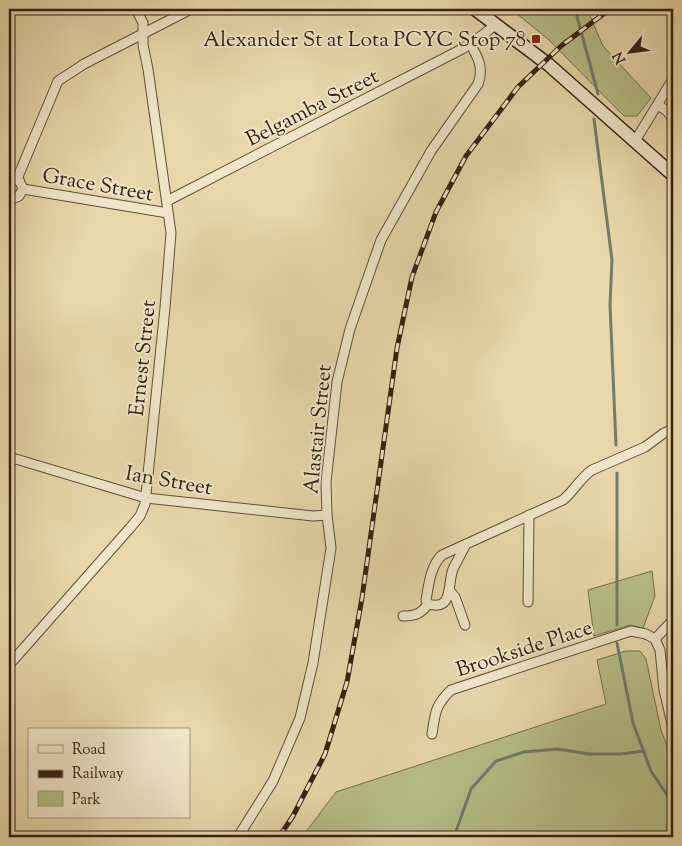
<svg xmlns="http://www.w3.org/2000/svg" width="682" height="846" font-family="'Sorts Mill Goudy',serif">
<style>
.green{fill:#b6be88;stroke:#766f4e}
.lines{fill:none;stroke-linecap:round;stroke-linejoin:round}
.stream{stroke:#707c6d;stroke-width:3}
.street-casing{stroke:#624e3a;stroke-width:11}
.secondary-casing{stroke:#362014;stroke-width:15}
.street{stroke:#efe5c8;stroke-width:9}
.secondary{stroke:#efe5c8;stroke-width:12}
.rail-casing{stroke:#362014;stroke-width:5}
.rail{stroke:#efe5c8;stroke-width:3;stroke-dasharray:9;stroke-linecap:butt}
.poi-dot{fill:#8f2418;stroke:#efe5c8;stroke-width:2}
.labels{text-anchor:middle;stroke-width:4;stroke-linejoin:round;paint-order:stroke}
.poi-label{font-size:21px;fill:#362014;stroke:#efe5c8;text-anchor:end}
.street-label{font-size:21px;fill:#362014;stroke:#efe5c8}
</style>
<rect width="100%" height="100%" fill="#e7d7aa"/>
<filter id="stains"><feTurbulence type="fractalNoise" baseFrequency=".004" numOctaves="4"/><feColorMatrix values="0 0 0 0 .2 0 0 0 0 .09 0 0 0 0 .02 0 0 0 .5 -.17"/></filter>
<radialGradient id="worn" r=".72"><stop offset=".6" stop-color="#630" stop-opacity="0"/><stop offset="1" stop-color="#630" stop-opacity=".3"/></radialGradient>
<g class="green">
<path d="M511,9h76l16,37 48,52 -14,18h-13l-75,-76z"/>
<path d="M652,571l3,25 -12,32 -13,-3 -36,11 -6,-46z"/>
<path d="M626,651h14l6,8 15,71 12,31v76h-371l34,-45 270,-88 -9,-44z"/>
</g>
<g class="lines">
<g class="stream">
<path d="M575,9l23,85"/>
<path d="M594,119l18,141 -2,45 6,140"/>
<path d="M617,625v-152"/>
<path d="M617,643l16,80 18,48 22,33"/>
<path d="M454,837l17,-48 25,-28 28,-9 33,-3 33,5h31l23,-3"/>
</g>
<g class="street-casing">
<g id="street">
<path d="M658,105l9,6 6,8"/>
<path d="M635,141l38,-62"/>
<path d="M9,179l10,1 4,9 -4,7 -7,3 -3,-1"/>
<path d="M17,179l41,-98 26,-17 107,-55"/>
<path d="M23,189l145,24"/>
<path d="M167,201l295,-152 22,-15 12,-10"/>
<path d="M9,457l137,41 167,18 14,-1"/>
<path d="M466,544c-4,8 -9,17 -13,25 -6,16 1,42 -25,35l-2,-4c3,-16 4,-33 16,-45l121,-55c11,-9 17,-22 29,-30l53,-23 19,-14 9,-4"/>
<path d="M449,590l6,7 10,28"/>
<path d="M528,602l1,-87"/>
<path d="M403,616c12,0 18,-2 25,-12"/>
<path d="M655,639l18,-19"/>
<path d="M9,665l121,-137 10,-12 5,-12 20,-196 6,-75 -23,-164 -5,-24v-22l-7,-14"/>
<path d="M432,734c3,-20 3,-29 19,-44l180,-59 15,3 9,5 5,11 4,40 9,38"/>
<path d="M238,837l35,-56 27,-63 13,-55 18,-115 -4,-33 -1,-33 11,-100 13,-53 31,-89 50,-89 47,-67c6,-16 0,-27 -8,-40"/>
</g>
</g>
<g class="secondary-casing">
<path id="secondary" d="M475,9l74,56 124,110"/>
</g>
<use href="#street" class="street"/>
<use href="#secondary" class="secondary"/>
<g class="rail-casing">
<path id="rail" d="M279,837l14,-21 32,-62 22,-72 15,-84 35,-250 15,-71 24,-65 30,-56 52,-69 43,-41 49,-37"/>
</g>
<use href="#rail" class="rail"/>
</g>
<rect class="poi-dot" x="531" y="34" width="10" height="10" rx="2.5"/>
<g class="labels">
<g class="poi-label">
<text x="526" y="46">Alexander St at Lota PCYC Stop 78</text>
</g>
<g class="street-label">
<text transform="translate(312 107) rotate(-27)" y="7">Belgamba Street</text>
<text transform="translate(98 184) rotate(10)" y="7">Grace Street</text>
<text transform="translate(142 358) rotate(-84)" y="7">Ernest Street</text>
<text transform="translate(317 429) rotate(-84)" y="7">Alastair Street</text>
<text transform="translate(169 480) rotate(10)" y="7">Ian Street</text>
<text transform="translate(524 648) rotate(-18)" y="7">Brookside Place</text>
</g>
</g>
<rect width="682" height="846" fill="none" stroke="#e7d7aa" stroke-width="30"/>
<rect x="10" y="10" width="662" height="826" fill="none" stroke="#362014" stroke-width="2.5"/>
<rect x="15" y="15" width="652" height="816" fill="none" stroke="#362014"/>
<rect x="28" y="728" width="162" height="90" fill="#efe5c8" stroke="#a59680"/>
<rect x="38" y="745" width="25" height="8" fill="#efe5c8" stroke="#a59680"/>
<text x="72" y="754" font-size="15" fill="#362014">Road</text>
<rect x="38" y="770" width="25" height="8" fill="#362014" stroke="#a59680"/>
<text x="72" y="778" font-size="15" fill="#362014">Railway</text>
<rect x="38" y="791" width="25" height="15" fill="#b6be88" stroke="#a59680"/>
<text x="72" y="804" font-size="15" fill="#362014">Park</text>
<g transform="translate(630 52) rotate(241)" stroke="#efe5c8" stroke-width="4" paint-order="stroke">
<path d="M0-4L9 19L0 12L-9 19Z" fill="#362014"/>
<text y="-8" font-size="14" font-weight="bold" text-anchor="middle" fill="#362014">N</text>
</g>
<rect width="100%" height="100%" filter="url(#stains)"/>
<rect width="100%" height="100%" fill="url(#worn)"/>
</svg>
